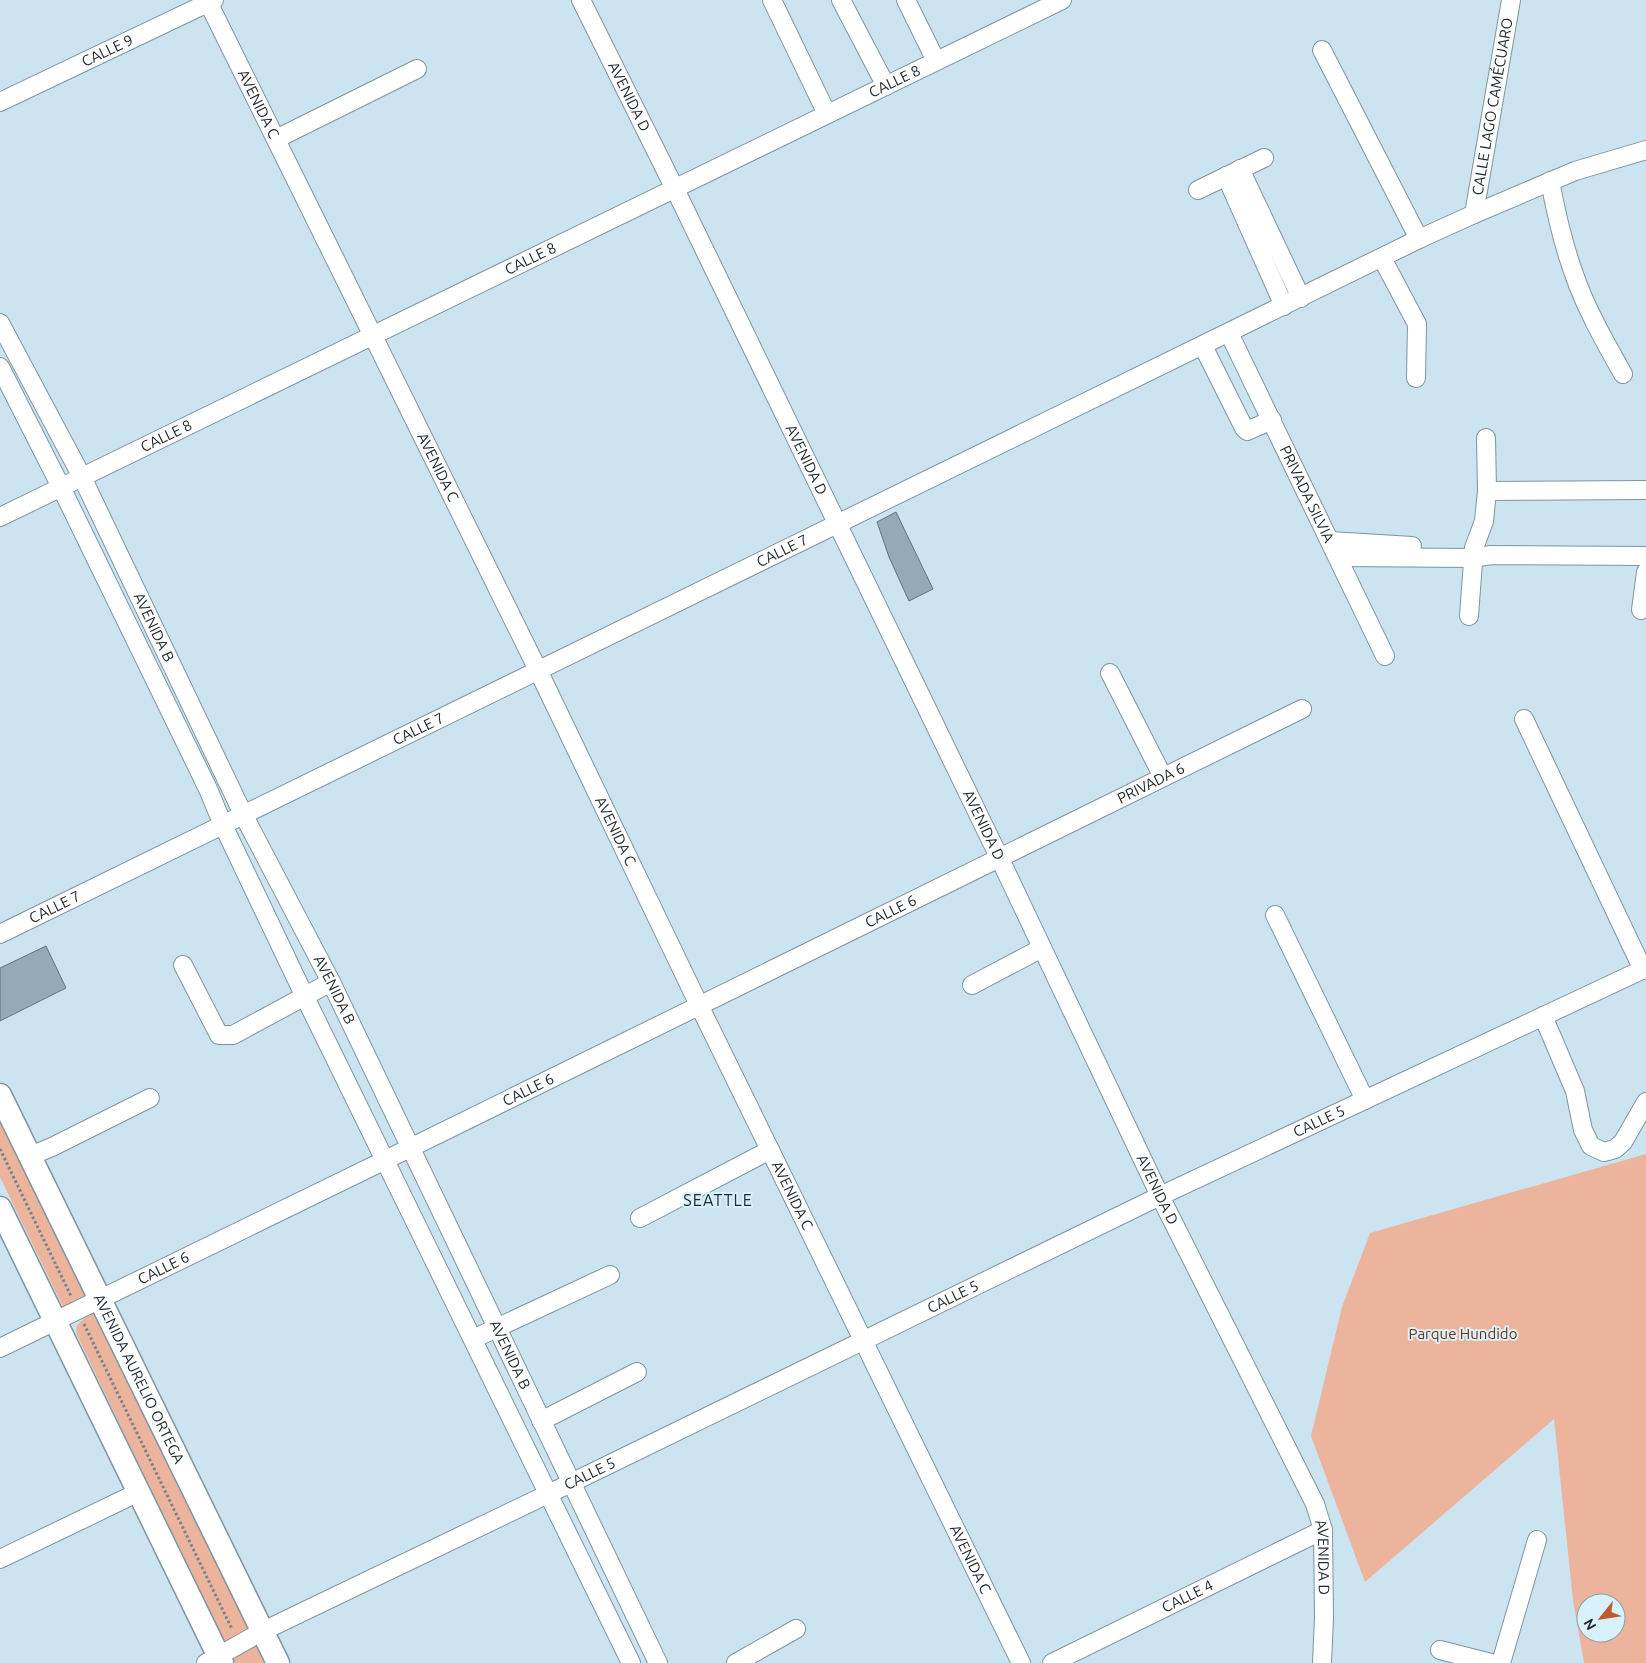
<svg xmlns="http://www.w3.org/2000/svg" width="1646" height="1663" font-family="Ubuntu,sans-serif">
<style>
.green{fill:#edb49d;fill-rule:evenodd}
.building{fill:#93abb6;stroke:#5e757f}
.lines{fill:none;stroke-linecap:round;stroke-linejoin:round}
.minor-casing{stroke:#7e95a0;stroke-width:20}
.major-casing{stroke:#7e95a0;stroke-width:25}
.path{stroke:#73848c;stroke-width:3;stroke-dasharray:2.5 2.5;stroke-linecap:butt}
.minor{stroke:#fff;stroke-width:18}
.major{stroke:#fff;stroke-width:22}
.labels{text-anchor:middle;stroke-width:4;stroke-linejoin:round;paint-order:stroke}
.street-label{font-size:15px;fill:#202a2e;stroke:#d8f2fd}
.park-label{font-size:15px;fill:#732d0b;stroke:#d8f2fd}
.neighbourhood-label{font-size:16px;letter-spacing:1px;fill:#202a2e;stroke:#d8f2fd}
</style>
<rect width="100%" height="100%" fill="#cbe4f0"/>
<g class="green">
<path d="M0,1098l94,193 -13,15 -18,1 -63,-130z"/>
<path d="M1646,1154v509h-62l-11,-63 -19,-181 -189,163 -54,-146 31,-129 28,-74zM1586,1603h30v30h-30z"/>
<path d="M91,1312l14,2 172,349h-43l-158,-330 1,-8z"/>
</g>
<g class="building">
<path d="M896,512l37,77 -24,12 -20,-44 -12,-35z"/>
<path d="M46,946l20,42 -66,33v-53z"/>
</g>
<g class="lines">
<g class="minor-casing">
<g id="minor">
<path id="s1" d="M207,0l331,670 161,335 322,658"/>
<path id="s2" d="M581,0l94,189 324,668 161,339 155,308 8,26 1,88 -2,45"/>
<path d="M772,0l55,114"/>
<path d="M841,0l45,86"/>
<path d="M906,0l30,61"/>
<path d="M1322,50l97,189"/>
<path id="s3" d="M0,102l214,-102"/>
<path d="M276,139l141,-70"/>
<path d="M1240,169l61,129"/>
<path d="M1226,176l58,130"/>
<path d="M1550,181c6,32 13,63 24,93 12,35 31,68 49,100"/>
<path d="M1198,190l66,-32"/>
<path id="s4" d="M1474,214l37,-214"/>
<path d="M1382,258l35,66 -1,54"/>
<path id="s5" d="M0,323l82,154 161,337 88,168 327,681"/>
<path id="s6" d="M1229,333l156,323"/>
<path d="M1203,346l41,82 3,3 25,-11"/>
<path d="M0,367l61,120 147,302 15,36 82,172 326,666"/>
<path d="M1487,491l159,-1"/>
<path id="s7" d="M0,517l1062,-517"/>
<path d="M1330,541l82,5"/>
<path d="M1338,557l134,1 19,-3 155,1"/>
<path d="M1641,610l5,-38"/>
<path d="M1469,616l5,-68 10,-27 3,-30 -1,-53"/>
<path d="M1110,673l53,104"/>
<path d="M1524,719l119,251"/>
<path d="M1275,915l90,185"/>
<path id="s8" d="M0,934l1419,-695 55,-25 101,-43 71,-21"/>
<path d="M183,965l36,70h14l98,-53"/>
<path d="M972,985l70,-37"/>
<path d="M1543,1016l32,75 8,39 8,16 13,6 11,-3 8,-7 23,-40"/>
<path d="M30,1156l22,-9 98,-49"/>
<path d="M640,1218l130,-68"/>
<path d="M473,1339l137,-64"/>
<path id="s9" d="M0,1348l410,-200 892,-439"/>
<path d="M541,1421l96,-49"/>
<path d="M0,1559l139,-67"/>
<path d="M1440,1650l51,13"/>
<path id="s10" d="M206,1663l57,-32 308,-148 589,-287 486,-228"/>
<path d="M736,1663l60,-34"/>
<path id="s11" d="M1052,1663l271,-133"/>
<path d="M1501,1663l36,-123"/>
</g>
</g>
<g class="major-casing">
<g id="major">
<path id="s12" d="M0,1095l278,568"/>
<path d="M0,1208l222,455"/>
</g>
</g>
<g class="path">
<path d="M0,1149l71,147"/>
<path d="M84,1324l148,305"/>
</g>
<use href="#minor" class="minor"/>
<use href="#major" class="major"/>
</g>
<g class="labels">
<g class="street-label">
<text dy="5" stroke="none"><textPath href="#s3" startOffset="119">CALLE 9</textPath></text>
<text dy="5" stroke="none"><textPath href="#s7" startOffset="995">CALLE 8</textPath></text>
<text dy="5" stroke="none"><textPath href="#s2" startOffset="108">AVENIDA D</textPath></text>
<text dy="5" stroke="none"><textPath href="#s1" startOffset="116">AVENIDA C</textPath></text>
<text dy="5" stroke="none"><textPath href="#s4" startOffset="109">CALLE LAGO CAMÉCUARO</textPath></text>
<text dy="5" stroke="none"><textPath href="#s7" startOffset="590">CALLE 8</textPath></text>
<text dy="5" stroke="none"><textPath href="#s7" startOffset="185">CALLE 8</textPath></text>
<text dy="5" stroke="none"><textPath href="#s2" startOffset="512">AVENIDA D</textPath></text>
<text dy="5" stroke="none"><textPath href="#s1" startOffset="521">AVENIDA C</textPath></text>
<text dy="5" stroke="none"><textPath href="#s6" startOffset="179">PRIVADA SILVIA</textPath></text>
<text dy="5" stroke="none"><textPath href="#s8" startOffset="871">CALLE 7</textPath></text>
<text dy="5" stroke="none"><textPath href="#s5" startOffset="341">AVENIDA B</textPath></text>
<text dy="5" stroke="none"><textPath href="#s8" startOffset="466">CALLE 7</textPath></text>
<text dy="5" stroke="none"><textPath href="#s9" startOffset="1282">PRIVADA 6</textPath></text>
<text dy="5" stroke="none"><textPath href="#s2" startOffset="918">AVENIDA D</textPath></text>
<text dy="5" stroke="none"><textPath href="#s1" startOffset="926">AVENIDA C</textPath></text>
<text dy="5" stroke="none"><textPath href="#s8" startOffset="61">CALLE 7</textPath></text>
<text dy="5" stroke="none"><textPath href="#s9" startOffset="992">CALLE 6</textPath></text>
<text dy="5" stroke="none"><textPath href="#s5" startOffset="746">AVENIDA B</textPath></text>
<text dy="5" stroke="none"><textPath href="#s9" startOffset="588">CALLE 6</textPath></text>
<text dy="5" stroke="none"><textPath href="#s10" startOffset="1238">CALLE 5</textPath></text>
<text dy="5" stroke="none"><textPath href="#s2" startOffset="1322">AVENIDA D</textPath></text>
<text dy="5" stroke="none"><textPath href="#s1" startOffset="1331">AVENIDA C</textPath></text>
<text dy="5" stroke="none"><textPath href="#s9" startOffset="182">CALLE 6</textPath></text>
<text dy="5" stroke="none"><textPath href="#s10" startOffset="832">CALLE 5</textPath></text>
<text dy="5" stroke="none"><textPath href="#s5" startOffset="1151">AVENIDA B</textPath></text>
<text dy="5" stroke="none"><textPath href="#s12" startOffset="316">AVENIDA AURELIO ORTEGA</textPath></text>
<text dy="5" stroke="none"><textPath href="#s10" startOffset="428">CALLE 5</textPath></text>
<text dy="5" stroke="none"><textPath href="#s2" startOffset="1728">AVENIDA D</textPath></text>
<text dy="5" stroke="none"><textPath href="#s1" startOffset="1736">AVENIDA C</textPath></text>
<text dy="5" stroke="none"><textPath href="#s11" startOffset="151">CALLE 4</textPath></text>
</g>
<g class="park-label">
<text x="1463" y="1339">Parque Hundido</text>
</g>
<g class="neighbourhood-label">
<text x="718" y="1206">SEATTLE</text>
</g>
</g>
<g transform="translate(1601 1618) rotate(240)"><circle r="24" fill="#d8f2fd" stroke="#8ea2aa"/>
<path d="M0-4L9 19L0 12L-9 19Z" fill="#c0592c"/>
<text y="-8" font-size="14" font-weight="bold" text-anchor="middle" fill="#202a2e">N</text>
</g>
</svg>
